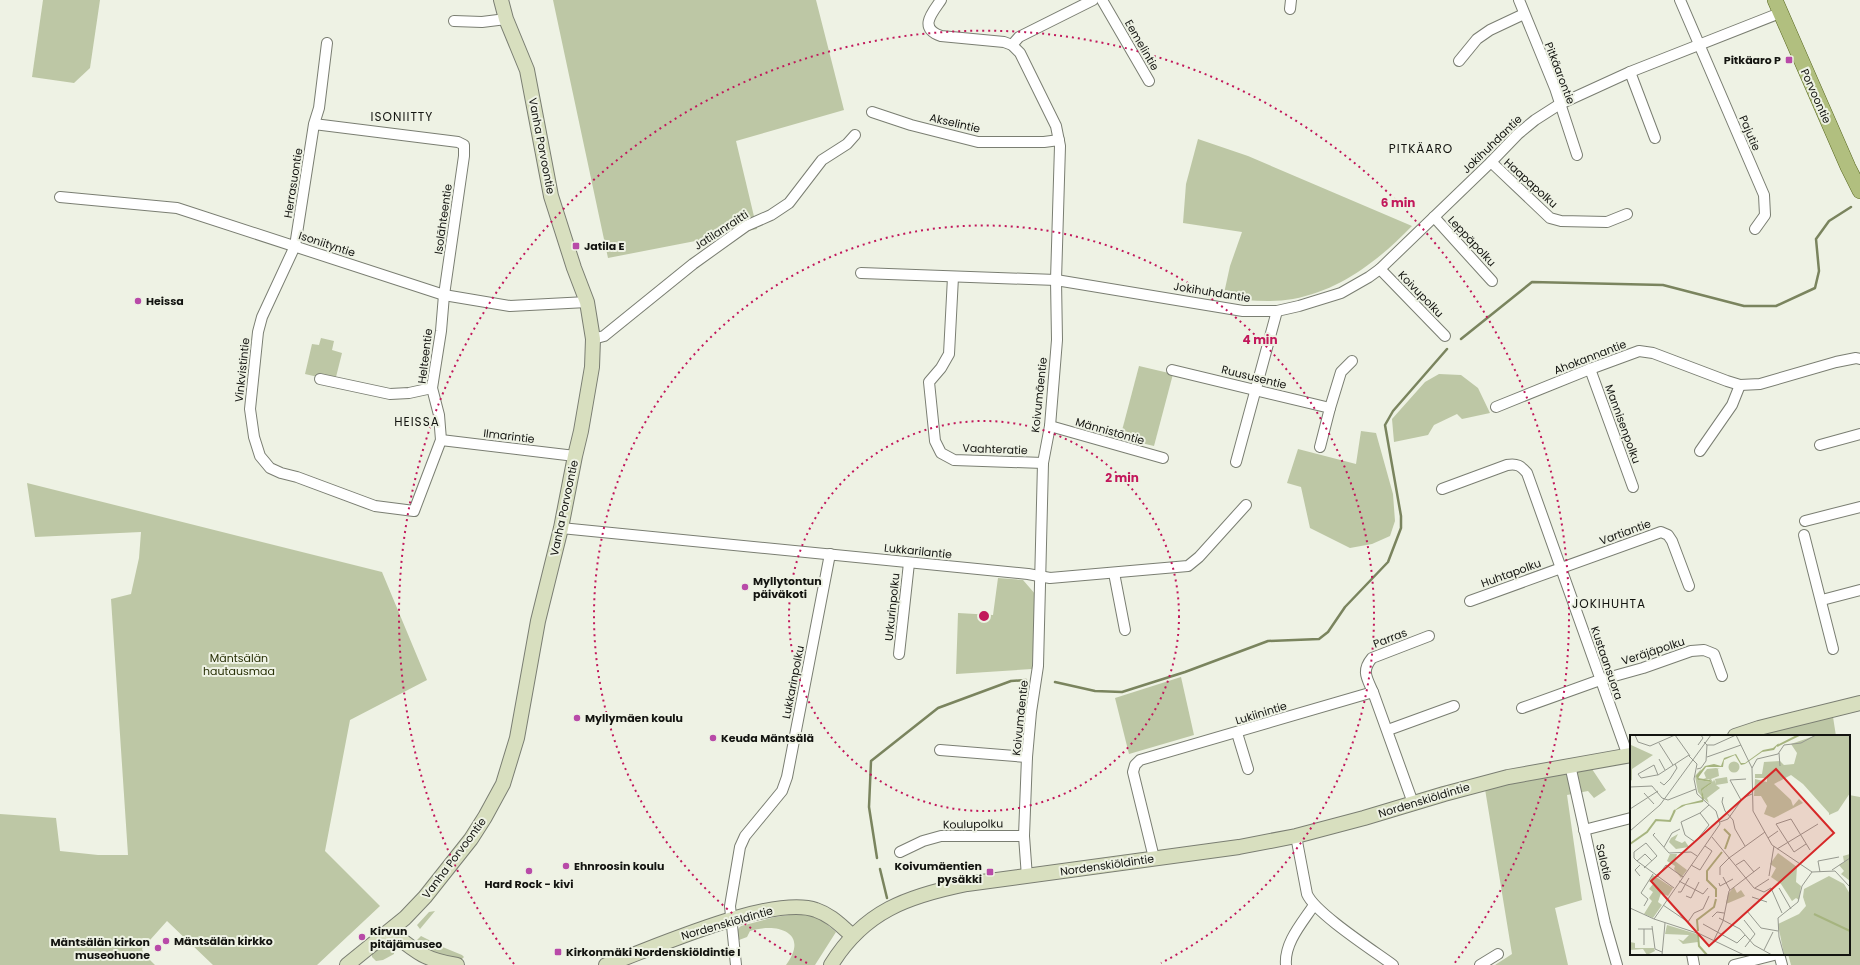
<svg xmlns="http://www.w3.org/2000/svg" width="1860" height="965" font-family="Poppins,sans-serif">
<style>
.green{fill:#bdc7a5}
.lines{fill:none;stroke-linecap:round;stroke-linejoin:round}
.stream{stroke:#7a845e;stroke-width:2.5}
.street-casing{stroke:#7a7e72;stroke-width:12}
.secondary-casing{stroke:#7a7e72;stroke-width:16}
.primary-casing{stroke:#586720;stroke-width:16}
.street{stroke:#fff;stroke-width:10}
.secondary{stroke:#d8dfbf;stroke-width:14}
.primary{stroke:#b1bf7f;stroke-width:15}
.ring{fill:none;stroke:#c2185b;stroke-width:2;stroke-dasharray:2 4}
.poi-dot{fill:#b84aa8;stroke:#eef2e4;stroke-width:1.5}
.labels{text-anchor:middle;stroke-width:4;stroke-linejoin:round;paint-order:stroke}
.street-label{font-size:11px;fill:#131410;stroke:#eef2e4}
.poi-label{font-size:11px;font-weight:bold;fill:#131410;stroke:#eef2e4;text-anchor:start}
.park-label{font-size:11px;fill:#272f05;stroke:#eef2e4}
.neighbourhood-label{font-size:12px;letter-spacing:1px;fill:#131410;stroke:#eef2e4}
.inset-river{fill:none;stroke:#a6b47f;stroke-width:2}
.inset-road{fill:none;stroke:#96998f;stroke-width:1}
.view{fill:#d62828;fill-opacity:0.15;stroke:#d62828;stroke-width:2}
.inset-edge{fill:none;stroke:#131410;stroke-width:2}
.centre{fill:#c2185b;stroke:#eef2e4;stroke-width:2}
.ring-label{font-size:12px;text-anchor:middle;font-weight:bold;fill:#c2185b;stroke:#eef2e4;stroke-width:4;stroke-linejoin:round;paint-order:stroke}
</style>
<rect width="100%" height="100%" fill="#eef2e4"/>
<g class="green">
<path d="M43,0h57l-10,68 -16,15 -42,-6z"/>
<path d="M553,0h263l28,110 -108,31 21,88 -149,29z"/>
<path d="M1198,139l50,17 164,70c-33,34 -71,64 -119,73 -23,4 -47,1 -70,-1l7,-32 12,-34 -59,-9 3,-39z"/>
<path d="M321,338l13,3 -2,9 10,3 -7,28 -30,-7 7,-30 7,1z"/>
<path d="M1139,366l34,8 -19,72 -34,-8z"/>
<path d="M1439,374l22,1 17,13 12,25 -28,6 -5,-5 -23,11 -6,10 -34,7 -2,-23 33,-37z"/>
<path d="M1361,431l15,2 17,61 2,27 -5,15 -18,8 -22,4 -40,-20 -9,-41 -14,-4 11,-34 58,15z"/>
<path d="M27,483l355,89 45,108 -77,40 -25,131 55,55 -63,59h-104l-46,-44 -25,28 2,5 11,11h-155v-151l56,4 4,33 38,4h30l-17,-256 20,-5 8,-36 2,-26 -106,5z"/>
<path d="M998,578l25,2 13,15 -4,74 -76,5 2,-61 35,2z"/>
<path d="M1181,677l13,58 -65,19 -14,-56z"/>
<path d="M1833,717l3,19h-82z"/>
<path d="M1592,769l14,21 -12,8 -6,-7 -21,4 15,105 -27,8 13,57h-73l17,-11 -27,-165z"/>
<path d="M1849,795l11,2v168h-69l-3,-11h61z"/>
<path d="M435,911l-15,18 -3,-4 1,-1 11,-12z"/>
<path d="M796,914l21,2 19,16 -21,33h-29c24,-32 -8,-43 -36,-34l-3,6 -8,3c-2,-6 -3,-10 2,-14l34,-9z"/>
<path d="M421,936l24,12 17,7 2,2 -3,3 -26,-5 -18,-15z"/>
<path d="M377,947h7l10,4v3l-11,6 -7,1 -4,-4v-5z"/>
</g>
<g class="lines">
<g class="stream">
<path d="M1461,339l71,-57 131,3 81,21h32l39,-18 4,-17 -3,-32 13,-18 22,-14"/>
<path d="M1055,682l40,9 27,1 63,-20 83,-31 51,-2 9,-7 17,-25 43,-45 13,-34v-12l-16,-91 8,-14 54,-62"/>
<path d="M877,858l-8,-51 2,-46 67,-53 73,-27 15,-1"/>
<path d="M880,869l7,29"/>
</g>
<g class="street-casing">
<g id="street">
<path d="M941,0c-9,13 -23,28 0,36l63,6 8,3 8,8 36,73 4,20 -4,134 1,60 -7,86 -7,37 -5,203 -7,46 -4,45 -3,79 3,41"/>
<path d="M1102,0l47,81"/>
<path d="M1519,0l36,88 22,67"/>
<path d="M1680,0l84,195 1,20 -10,14"/>
<path d="M1290,9l1,-9"/>
<path d="M454,21l28,1 24,-3"/>
<path d="M1012,45l7,-8 74,-37"/>
<path d="M1459,61l18,-22 13,-9 34,-16"/>
<path d="M1630,72l25,66"/>
<path d="M872,112l39,13 67,17h66l15,-2"/>
<path d="M314,124l144,18 6,3v11l-20,139 -3,36 -9,57 7,27 2,25 -27,71 -39,-5 -78,-29 -16,-4 -11,-5 -10,-12 -6,-19 -4,-28 8,-77 4,-15 33,-71 19,-122 5,-16 8,-65"/>
<path d="M1491,162l59,56 11,3 46,1 20,-8"/>
<path d="M60,197l117,11 267,87 66,11 77,-4"/>
<path d="M1434,217l58,64"/>
<path d="M1380,269l65,67"/>
<path d="M861,273l195,7 187,31h34l22,-5 42,-13 28,-16 11,-8 111,-107 27,-28 17,-14 25,-16 70,-32 150,-59"/>
<path d="M953,277l-4,77 -8,14 -12,14 6,59 6,12 13,7 89,3"/>
<path d="M593,339l11,-3 89,-72 53,-38 25,-11 18,-12 33,-43 25,-16 8,-9"/>
<path d="M1590,369l43,118"/>
<path d="M1172,370l158,38 -10,39"/>
<path d="M320,379l70,15 19,-1 23,-5"/>
<path d="M1496,407l94,-38 49,-18 14,2 74,28 13,4 20,-1 76,-22 20,-4 4,1"/>
<path d="M1330,408l11,-36 11,-11"/>
<path d="M1050,426l113,32"/>
<path d="M441,440l134,16"/>
<path d="M1820,445l40,-11"/>
<path d="M1700,451l32,-46 8,-20"/>
<path d="M1236,462l41,-151"/>
<path d="M1442,489l65,-24c10,-2 14,1 20,8l101,283"/>
<path d="M1805,521l55,-14"/>
<path d="M561,528l467,46 22,4 138,-12 11,-9 47,-52"/>
<path d="M1804,535l29,114"/>
<path d="M1114,573l11,57"/>
<path d="M1822,600l38,-10"/>
<path d="M1470,601l191,-69 7,3 4,6 17,45"/>
<path d="M899,654l10,-91"/>
<path d="M1373,692c-6,-14 -12,-21 -1,-34l57,-22"/>
<path d="M1522,708l78,-28 43,-12 48,-17 13,-1 10,4 8,22"/>
<path d="M1388,730l66,-24"/>
<path d="M1237,733l11,36"/>
<path d="M940,750l87,7"/>
<path d="M1570,765l35,158 12,42"/>
<path d="M1584,830l47,-12"/>
<path d="M1296,836l11,58c8,19 67,57 86,71"/>
<path d="M900,852l23,-11 18,-5h83"/>
<path d="M1154,858l-21,-86 2,-7 5,-5 233,-68 40,111"/>
<path d="M1692,954l2,11"/>
<path d="M1779,954l3,11"/>
<path d="M736,965l-6,-59 10,-59 5,-11 37,-45 5,-14 43,-223"/>
<path d="M1286,965c-2,-22 16,-42 28,-60"/>
<path d="M1480,965l18,-11"/>
<path d="M1734,965l44,-11"/>
</g>
</g>
<g class="secondary-casing">
<g id="secondary">
<path d="M1735,736l24,-8 101,-25"/>
<path d="M390,931c25,20 34,29 67,34"/>
<path d="M347,965l58,-47 20,-21 46,-58 14,-22 18,-33 14,-46 21,-117 23,-93 14,-72 6,-25 11,-64 1,-28 -6,-37 -13,-34 -23,-72 -24,-126 -21,-51 -5,-19"/>
<path d="M606,965c46,-16 166,-71 210,-55 15,5 25,16 37,26"/>
<path d="M831,965c33,-54 77,-69 136,-81l272,-37 57,-11 68,-18 80,-24 64,-17 123,-22"/>
</g>
</g>
<g class="primary-casing">
<path id="primary" d="M1775,0l73,167 12,24"/>
</g>
<use href="#street" class="street"/>
<use href="#secondary" class="secondary"/>
<use href="#primary" class="primary"/>
</g>
<g class="ring">
<circle cx="984" cy="616" r="195"/>
<path d="M807 963A390 390 0 1 1 1161 963"/>
<path d="M514 964A585 585 0 1 1 1454 964"/>
</g>
<g class="poi-dot">
<rect x="1785" y="56" width="8" height="8" rx="2"/>
<rect x="572" y="242" width="8" height="8" rx="2"/>
<circle cx="138" cy="301" r="4"/>
<circle cx="745" cy="587" r="4"/>
<circle cx="577" cy="718" r="4"/>
<circle cx="713" cy="738" r="4"/>
<circle cx="566" cy="866" r="4"/>
<circle cx="529" cy="871" r="4"/>
<rect x="986" y="868" width="8" height="8" rx="2"/>
<circle cx="362" cy="937" r="4"/>
<circle cx="166" cy="941" r="4"/>
<circle cx="158" cy="948" r="4"/>
<rect x="554" y="948" width="8" height="8" rx="2"/>
</g>
<g class="labels">
<g class="street-label">
<text transform="translate(1142 45) rotate(60)" y="4">Eemelintie</text>
<text transform="translate(1560 73) rotate(69)" y="4">Pitkäarontie</text>
<text transform="translate(1816 96) rotate(66)" y="4">Porvoontie</text>
<text transform="translate(955 123) rotate(13)" y="4">Akselintie</text>
<text transform="translate(1750 133) rotate(67)" y="4">Pajutie</text>
<text transform="translate(1492 144) rotate(-44)" y="4">Jokihuhdantie</text>
<text transform="translate(542 146) rotate(79)" y="4">Vanha Porvoontie</text>
<text transform="translate(293 183) rotate(-81)" y="4">Herrasuontie</text>
<text transform="translate(1531 183) rotate(42)" y="4">Haapapolku</text>
<text transform="translate(443 219) rotate(-82)" y="4">Isolähteentie</text>
<text transform="translate(721 230) rotate(-33)" y="4">Jatilanraitti</text>
<text transform="translate(1472 241) rotate(47)" y="4">Leppäpolku</text>
<text transform="translate(327 244) rotate(18)" y="4">Isoniityntie</text>
<text transform="translate(1212 292) rotate(9)" y="4">Jokihuhdantie</text>
<text transform="translate(1421 294) rotate(46)" y="4">Koivupolku</text>
<text transform="translate(425 356) rotate(-83)" y="4">Helteentie</text>
<text transform="translate(1590 357) rotate(-21)" y="4">Ahokannantie</text>
<text transform="translate(242 370) rotate(-84)" y="4">Vinkvistintie</text>
<text transform="translate(1254 377) rotate(14)" y="4">Ruususentie</text>
<text transform="translate(1039 395) rotate(-84)" y="4">Koivumäentie</text>
<text transform="translate(1623 424) rotate(70)" y="4">Mannisenpolku</text>
<text transform="translate(1110 431) rotate(16)" y="4">Männistöntie</text>
<text transform="translate(509 436) rotate(7)" y="4">Ilmarintie</text>
<text transform="translate(995 449) rotate(2)" y="4">Vaahteratie</text>
<text transform="translate(564 508) rotate(-78)" y="4">Vanha Porvoontie</text>
<text transform="translate(1625 532) rotate(-20)" y="4">Vartiantie</text>
<text transform="translate(918 551) rotate(6)" y="4">Lukkarilantie</text>
<text transform="translate(1511 573) rotate(-20)" y="4">Huhtapolku</text>
<text transform="translate(892 607) rotate(-84)" y="4">Urkurinpolku</text>
<text transform="translate(1390 638) rotate(-21)" y="4">Parras</text>
<text transform="translate(1653 651) rotate(-18)" y="4">Veräjäpolku</text>
<text transform="translate(1607 663) rotate(71)" y="4">Kustaansuora</text>
<text transform="translate(793 682) rotate(-79)" y="4">Lukkarinpolku</text>
<text transform="translate(1261 713) rotate(-17)" y="4">Lukiinintie</text>
<text transform="translate(1020 718) rotate(-84)" y="4">Koivumäentie</text>
<text transform="translate(1424 800) rotate(-17)" y="4">Nordenskiöldintie</text>
<text transform="translate(973 824) rotate(-1)" y="4">Koulupolku</text>
<text transform="translate(454 858) rotate(-53)" y="4">Vanha Porvoontie</text>
<text transform="translate(1604 862) rotate(77)" y="4">Salotie</text>
<text transform="translate(1107 865) rotate(-8)" y="4">Nordenskiöldintie</text>
<text transform="translate(727 923) rotate(-16)" y="4">Nordenskiöldintie</text>
</g>
<g class="poi-label">
<text x="1781" y="64" text-anchor="end">Pitkäaro P</text>
<text x="584" y="250">Jatila E</text>
<text x="146" y="305">Heissa</text>
<text x="753" y="585">Myllytontun<tspan x="753" dy="13">päiväkoti</tspan></text>
<text x="585" y="722">Myllymäen koulu</text>
<text x="721" y="742">Keuda Mäntsälä</text>
<text x="574" y="870">Ehnroosin koulu</text>
<text x="982" y="870" text-anchor="end">Koivumäentien<tspan x="982" dy="13">pysäkki</tspan></text>
<text x="529" y="888" text-anchor="middle">Hard Rock - kivi</text>
<text x="370" y="935">Kirvun<tspan x="370" dy="13">pitäjämuseo</tspan></text>
<text x="174" y="945">Mäntsälän kirkko</text>
<text x="150" y="946" text-anchor="end">Mäntsälän kirkon<tspan x="150" dy="13">museohuone</tspan></text>
<text x="566" y="956">Kirkonmäki Nordenskiöldintie I</text>
</g>
<g class="park-label">
<text x="239" y="662">Mäntsälän<tspan x="239" dy="13">hautausmaa</tspan></text>
</g>
<g class="neighbourhood-label">
<text x="402" y="121">ISONIITTY</text>
<text x="1421" y="153">PITKÄARO</text>
<text x="417" y="426">HEISSA</text>
<text x="1609" y="608">JOKIHUHTA</text>
</g>
</g>
<g transform="translate(1630 735)">
<rect width="220" height="220" fill="#eef2e4"/>
<path d="M187,0h33v58l-12,18 -9,4v-2l-26,-29 -12,-9 -17,9 17,16 2,6 6,-7 4,4 -29,15 -10,-4 3,-8 -6,-10h-7l1,-17 12,3v-4h-12v-4h7l2,-12 16,-1 4,4 10,-1 3,-11 -6,-9zM0,7l1,3 22,10 -21,14v11l-2,1zM98.5 32a5.5 5.5 0 1 1 11 0a5.5 5.5 0 1 1-11 0ZM86,33l4,1h-2l1,7 -8,3 2,3 1,-3 2,5 -1,-5 12,-2 1,6 -12,2 4,3 -13,10 2,5 -5,-4 -2,-9 10,-7 -3,-4 -9,1 6,-2 -2,-5 3,-4zM71,34l-3,11 13,2 -10,9 2,7 -5,-6 -3,-16zM48,99l-3,6 7,3 3,-2 4,6 -13,2 -7,-7 2,-4zM148,118l19,14 -1,15 5,4 -2,14 -3,-2 -4,3 -11,-17 -10,-7 5,-9 -6,-4zM40,119h7l-2,7 12,9 -6,8 -7,-9 1,-3 -8,-5zM220,119v27l-9,-7 3,-3 -5,-6 5,-3 -1,-6zM23,140l20,13 -5,8 -7,-3 -3,9 4,3 -9,13 -9,-4 8,-13 -3,-3 4,-6 -4,-3 4,-5 -4,-3zM199,141l15,8 6,10v61h-66l-6,-31 21,-10 7,-8 -3,-9 1,-8zM104,152l3,6 4,-3 4,6 -19,8 2,-10zM37,190l30,9 1,8 -15,2 -5,-5 5,2 6,-6 -24,-1zM0,207l5,1v5h19l1,3 -8,4 -4,-6 -13,1z" fill="#bdc7a5"/>
<path d="M149,8l-5,7 -12,2 -17,12 -4,1 -6,-10 -11,5 -1,7h-17l-8,11 12,2 2,3 -10,7 2,8 -1,4 -17,3 -14,7 10,-7 20,-5 -1,-11 10,-7 -13,-2 -2,-4 9,-10 9,-2 7,2 3,-8 12,-4 5,9h4l18,-13 10,-2z" fill="#a6b47f"/>
<path class="inset-river" d="M147,11l22,-11M94,94l6,6 -5,14M0,109l17,-12 9,-12 14,1 5,-11M86,162v-8l-9,-9v-9l15,-19M184,179l36,17M68,196l-1,-11 17,-13 2,-8M68,200l1,11 8,9"/>
<path class="inset-road" d="M5,0l3,7 12,4 25,-11M45,0l15,21M106,0l16,33 1,43 19,34 40,27 23,-1 15,16M74,7l3,3h7l22,-10M29,8l14,22M68,10l5,-7 -2,-3M149,18l1,13M77,22l34,-12M29,24l6,11M122,33l5,-9 21,-5 6,-9 17,-2 15,-8M67,34l4,-1 5,-7 1,-16M28,40l-4,-10 -16,9 3,4 16,-3h1l17,-11 14,-9M30,47l4,3 6,-6 7,-11 -2,-4M0,52l22,-1 10,12 6,2 28,-11M14,58l10,11M93,62l-1,5 3,9 8,9 2,9 10,17M111,65l-11,-20 16,-1M0,74l28,-18M70,78l9,12 -14,17 -10,-7 -4,-13 19,-9 9,-8M90,87l8,-3 15,-21 9,-4M0,96l30,-26 51,-70M25,98l-2,2 16,18 22,-1 6,4M82,102l42,51 10,4 7,-4 11,25M138,103l10,-7M176,109l-12,8 -18,-28 15,-5 19,31M34,112l8,-14 8,-4M147,114l41,-25M7,126l-3,-3v-6l12,-9 11,13 -13,12M22,126l-7,-7 -8,7 37,27M61,130l9,5 12,-19 -7,-5M106,130l8,-5 10,12M202,135l18,-12M190,137l-2,-11 21,-4M90,140v-8l9,-9 36,-26M10,141l-5,-6 5,-5M139,141l5,-30M27,142l9,-12 17,12M93,142l7,13M49,146l24,13 5,-6M89,148l1,3 13,-7M125,153l14,-9M149,153l12,21M48,157h3l8,-14M56,161l5,2 8,-16M122,162l15,5M33,170l25,17 6,-9 9,-4 6,-13M14,171l4,-7 -7,-6 12,-19M0,173l24,11 46,15 44,21M117,176l14,17 17,3M82,182l5,-5 7,1M89,183l21,11 14,16 18,10M24,184l66,-95 -4,-13 -19,-17 -3,-15 3,-15 -8,-8M114,185l11,14 -10,13M73,189l34,19 8,-8M22,191l3,23 7,3M8,194h14M14,194v16M84,205l9,-19 6,-30 31,-24M134,215l9,-18M32,220l3,-32M154,220l-5,-18 -1,-19 20,-16 4,-16 10,-14"/>
<path class="view" d="M146,34l58,64 -125,113 -58,-65z"/>
<rect width="220" height="220" class="inset-edge"/>
</g>
<circle cx="984" cy="616" r="6" class="centre"/>
<g class="ring-label">
<text x="1398" y="207">6 min</text>
<text x="1260" y="344">4 min</text>
<text x="1122" y="482">2 min</text>
</g>
</svg>
